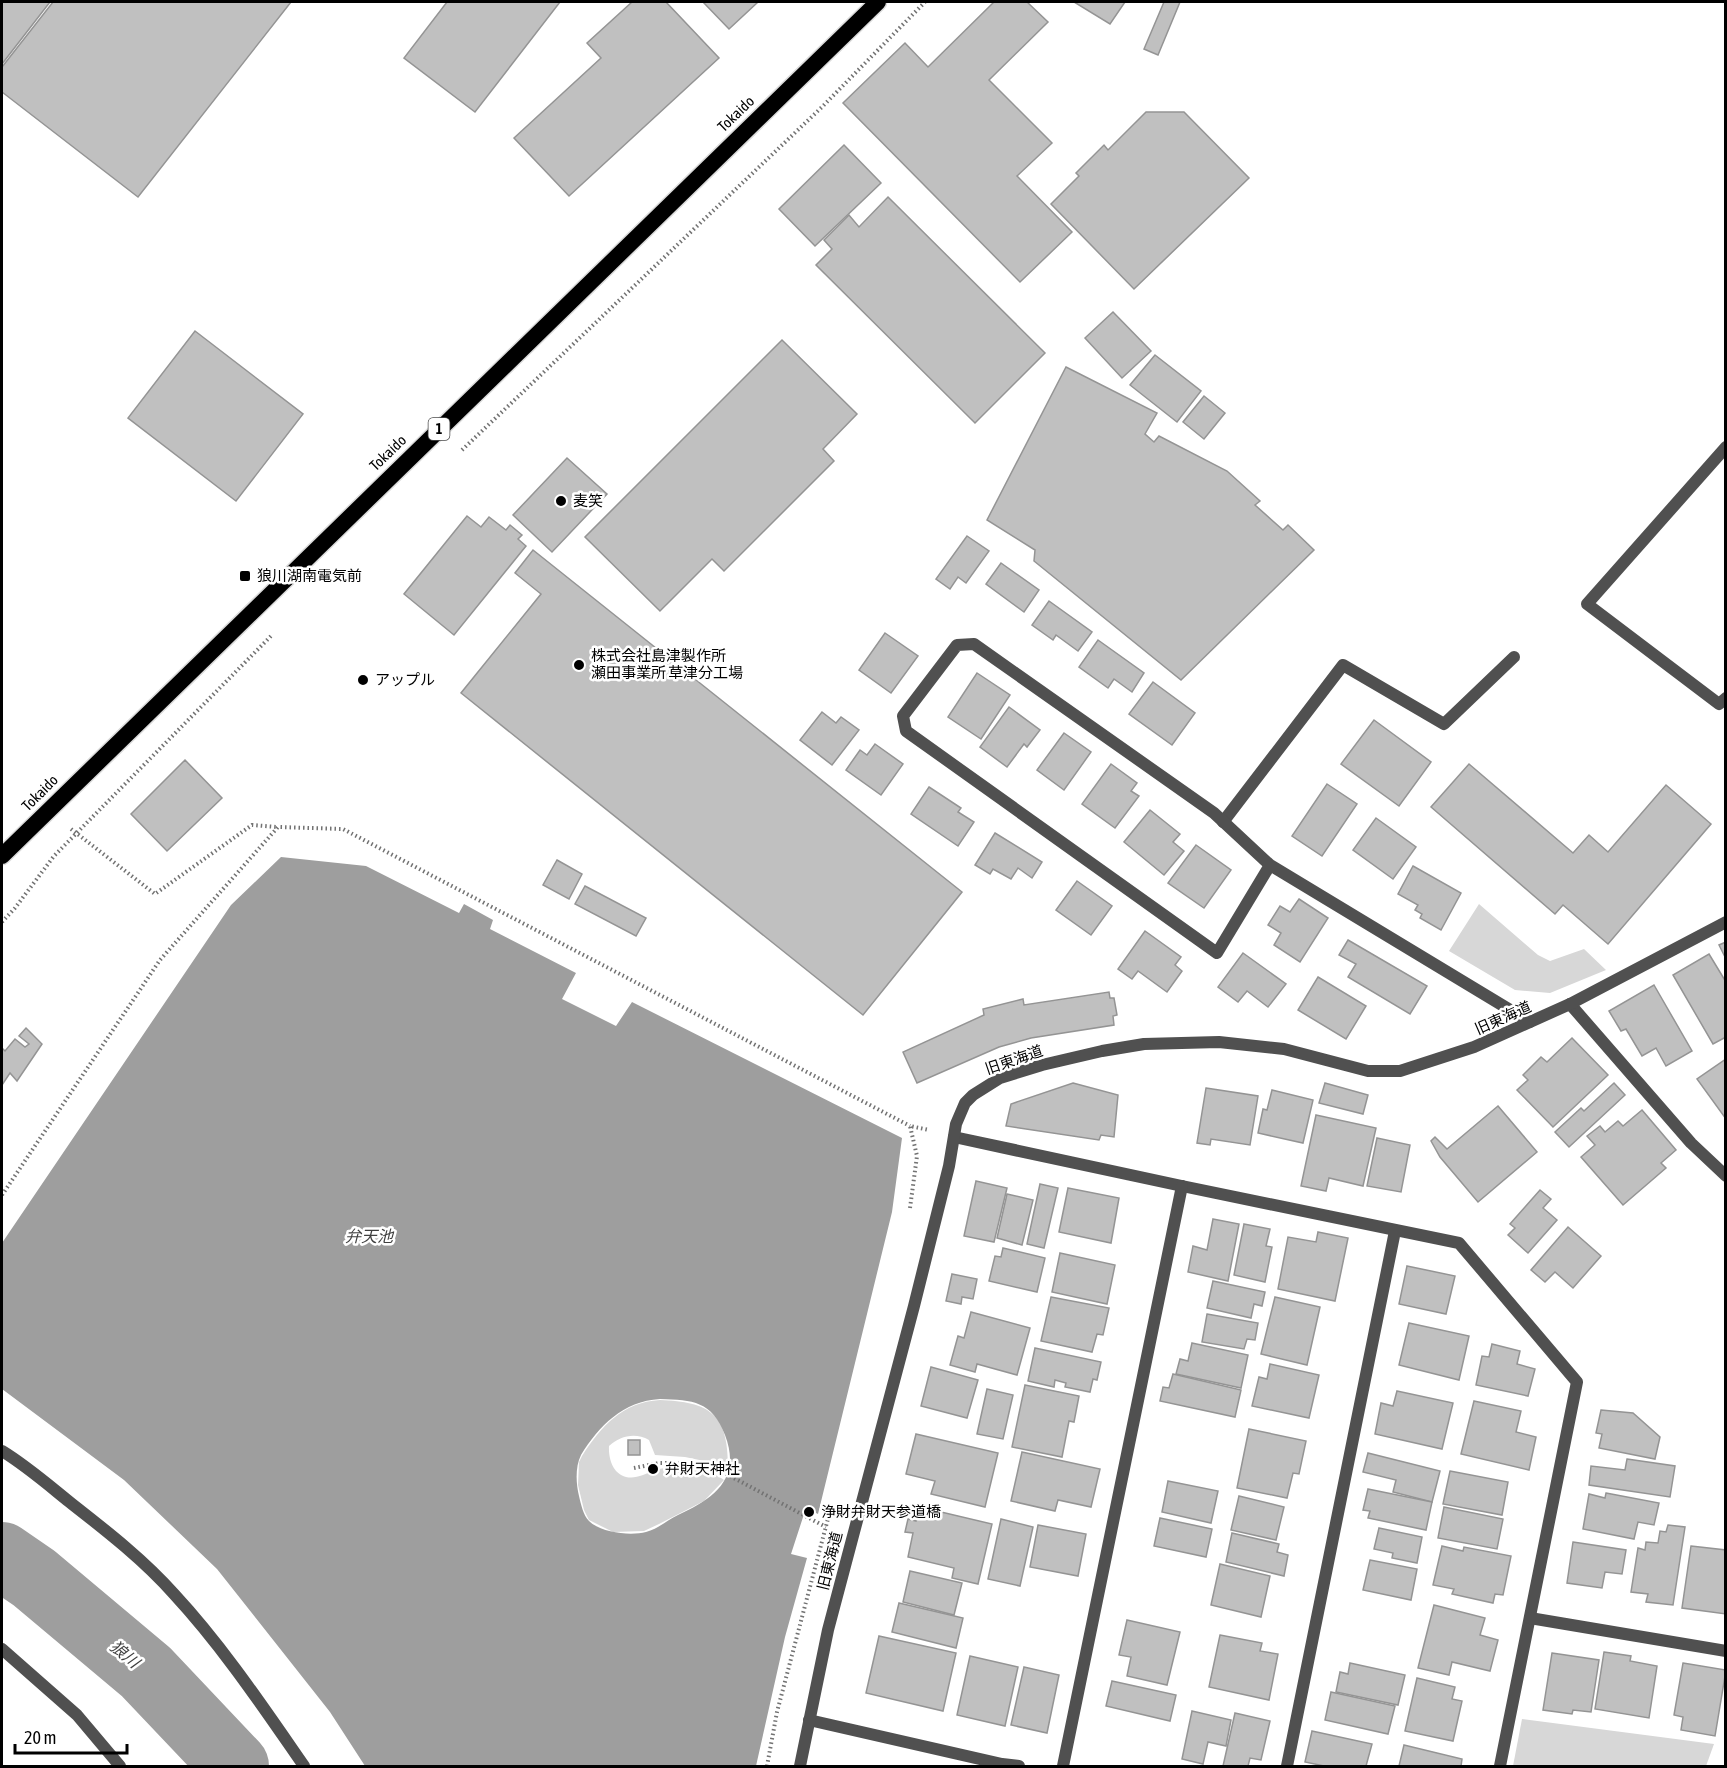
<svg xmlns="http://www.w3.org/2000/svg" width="1727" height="1768" font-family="'Asap Condensed','Noto Sans JP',sans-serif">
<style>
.green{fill:#d7d7d7}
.water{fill:#9e9e9e;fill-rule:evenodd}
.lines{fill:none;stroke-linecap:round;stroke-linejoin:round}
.river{stroke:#9e9e9e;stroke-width:68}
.building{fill:#c0c0c0;stroke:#949494;stroke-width:1.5}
.trunk-casing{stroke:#dbdbdb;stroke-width:19}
.path{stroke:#727272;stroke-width:4;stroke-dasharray:1.5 3;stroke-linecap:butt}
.minor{stroke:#505050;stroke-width:12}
.trunk{stroke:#000;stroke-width:16}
.poi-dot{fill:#000;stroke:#fff;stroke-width:2}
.labels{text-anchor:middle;stroke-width:5;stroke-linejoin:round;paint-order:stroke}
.shield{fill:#fff;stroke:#4c4c4c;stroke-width:1.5}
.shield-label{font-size:14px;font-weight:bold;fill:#000}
.street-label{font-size:15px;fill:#000;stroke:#fff}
.poi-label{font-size:15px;fill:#000;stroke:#fff;text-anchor:start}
.water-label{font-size:16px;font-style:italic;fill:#3f3f3f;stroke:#fff}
</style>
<rect width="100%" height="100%" fill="#fff"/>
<g class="green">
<path d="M1479,904l59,51 12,6 34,-12 22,21 -56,23 -35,-3 -66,-39z"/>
<path d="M660,1400c49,2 68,13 68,66l-43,-9 -30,-2 -6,-15c-14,-8 -29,-4 -40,6 -1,21 11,38 34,29 8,-3 14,-6 22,-7 19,-2 44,0 59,12l-20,21 -45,23 -15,7 -31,1 -24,-12 -5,-10 -6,-25 1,-23 3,-6c19,-29 40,-54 78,-56z"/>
<path d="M1522,1719l192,25 -8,22h-193z"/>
</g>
<path class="water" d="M281,857l85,9 93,47 5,-9 29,16 -3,9 86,44 -14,26 54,27 16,-24 270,136 -10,74 -74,302 -12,-6 -15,46 16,4 -22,79 -29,129h-391l-35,-54 -113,-143 -93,-89 -122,-91v-146l229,-338zM660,1399c33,1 52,2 65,36 17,44 -12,64 -47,80 -11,5 -20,14 -32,17 -15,4 -45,1 -57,-11 -6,-6 -8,-17 -10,-25 -3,-12 -4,-29 2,-41 18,-29 42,-54 79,-56z"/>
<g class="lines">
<path class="river" d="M2,1556l32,22 112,94 89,94"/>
</g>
<g class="building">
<path d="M2,2h48l-48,62z"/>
<path d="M53,2h238l-153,195 -136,-105v-25z"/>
<path d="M447,2h113l-85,110 -71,-54z"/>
<path d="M632,2h34l53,56 -150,138 -55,-58 87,-80 -14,-15z"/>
<path d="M703,2h55l-29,27z"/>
<path d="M994,2h33l21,20 -59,58 63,63 -35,33 55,56 -52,50 -177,-179 62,-60 23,24z"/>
<path d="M1074,2h51l-15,22z"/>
<path d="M1164,2h16l-22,53 -14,-6z"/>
<path d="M1146,112h38l65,66 -115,111 -83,-85 28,-28 -3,-3 28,-28 4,5z"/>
<path d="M844,145l37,38 -66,63 -36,-37z"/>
<path d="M888,197l157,156 -70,70 -159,-158 16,-16 -8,-9 25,-25 10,12z"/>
<path d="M1113,312l38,39 -29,27 -37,-40z"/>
<path d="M195,331l108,83 -67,87 -108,-83z"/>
<path d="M782,340l75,74 -34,35 11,12 -110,110 -12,-12 -52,52 -75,-74z"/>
<path d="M1155,355l46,36 -24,31 -47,-37z"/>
<path d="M1066,367l91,46 -12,21 9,8 5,-6 68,35 33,30 -5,4 28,25 5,-5 26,25 -133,130 -147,-119 1,-11 -48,-30z"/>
<path d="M1204,396l21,17 -21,26 -21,-17z"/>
<path d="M567,458l40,36 -55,58 -39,-37z"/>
<path d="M467,516l14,11 8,-10 17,13 4,-5 12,10 -4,4 8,7 -72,89 -50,-41z"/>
<path d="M967,536l22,15 -23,32 -8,-6 -8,12 -14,-10z"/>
<path d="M533,550l429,342 -99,123 -402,-322 80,-99 -26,-21z"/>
<path d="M1001,563l38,27 -15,22 -38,-28z"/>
<path d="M1049,601l43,31 -14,19 -22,-16 -3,5 -21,-15z"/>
<path d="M885,633l33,23 -27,37 -32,-23z"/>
<path d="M1098,640l46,33 -12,19 -18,-13 -6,9 -29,-21z"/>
<path d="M977,673l33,22 -29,44 -33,-22z"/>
<path d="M1153,682l42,31 -23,32 -43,-31z"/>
<path d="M1009,707l31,23 -13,17 -3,-3 -17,23 -27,-20z"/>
<path d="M822,712l14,11 5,-6 18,13 -27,35 -32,-25z"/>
<path d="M1374,720l57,42 -32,44 -58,-42z"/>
<path d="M1064,733l27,19 -27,38 -27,-20z"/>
<path d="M875,744l28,20 -22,31 -35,-25 14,-20 7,5z"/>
<path d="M185,760l37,38 -55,53 -36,-37z"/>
<path d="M1111,764l26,19 -6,8 8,5 -24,32 -33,-24z"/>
<path d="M1469,764l104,89 16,-18 19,17 58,-67 45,39 -103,120 -45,-39 -8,9 -124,-107z"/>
<path d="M1327,784l30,20 -35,52 -30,-20z"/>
<path d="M929,787l32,21 -3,4 16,10 -16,24 -47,-32z"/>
<path d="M1150,810l30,24 -7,8 11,9 -20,24 -40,-33z"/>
<path d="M1376,818l40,29 -23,32 -40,-29z"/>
<path d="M995,833l47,29 -10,16 -14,-10 -7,11 -18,-10 -3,5 -15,-9z"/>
<path d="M1196,845l35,25 -27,38 -36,-25z"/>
<path d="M557,860l25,14 -13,25 -26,-14z"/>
<path d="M1413,866l48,27 -20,37 -21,-12 2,-4 -7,-4 3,-5 -20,-11z"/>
<path d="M1077,881l35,25 -21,29 -35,-25z"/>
<path d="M585,886l61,32 -10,18 -61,-32z"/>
<path d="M1299,899l29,19 -28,44 -26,-17 7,-12 -13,-8 12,-19 10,6z"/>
<path d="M1145,931l36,26 -6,8 7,6 -15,21 -29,-21 -6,8 -14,-10z"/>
<path d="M1348,940l79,46 -17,28 -62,-37 8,-13 -17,-9z"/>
<path d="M1726,942v17l-7,-14z"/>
<path d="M1243,953l43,31 -18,23 -21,-16 -9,11 -20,-15z"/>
<path d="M1709,954l17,28v55l-13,7 -40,-69z"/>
<path d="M1318,977l48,29 -20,33 -48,-29z"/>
<path d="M1654,985l38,66 -26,15 -10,-18 -14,8 -16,-27 -5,2 -12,-20z"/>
<path d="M1109,992l1,6h4l3,17 -4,1 1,9 -83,13 -32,9 -82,36 -14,-31 81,-37 -1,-6 40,-10 1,6z"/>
<path d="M26,1028l16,16 -25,37 -7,-8 -8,12v-37l3,3 10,-12 10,8 4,-3 -10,-8z"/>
<path d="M1572,1038l36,37 -55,52 -36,-37 11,-10 -5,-5 18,-18 6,5z"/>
<path d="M1726,1059v60l-29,-40z"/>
<path d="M1073,1083l45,12 -4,42 -13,-2 -2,5 -93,-14 5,-22z"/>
<path d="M1325,1083l43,12 -5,19 -44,-11z"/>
<path d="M1614,1083l11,12 -56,52 -14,-15 26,-24 3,3z"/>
<path d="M1206,1088l52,8 -8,49 -39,-6 -1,6 -13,-2z"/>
<path d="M1272,1090l41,10 -10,43 -45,-10 5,-24 4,1z"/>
<path d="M1498,1106l39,46 -59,50 -38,-45 -9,-16 4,-4 12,12z"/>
<path d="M1642,1110l34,40 -15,13 5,5 -43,37 -42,-48 14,-12 -8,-9 13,-10 5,6 13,-11 5,5z"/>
<path d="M1316,1115l60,13 -13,58 -34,-8 -3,13 -25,-5z"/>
<path d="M1377,1138l33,7 -9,47 -34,-6z"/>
<path d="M976,1181l31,7 -13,54 -30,-6z"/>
<path d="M1040,1184l18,4 -14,60 -17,-4z"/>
<path d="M1068,1188l51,10 -8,45 -52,-11z"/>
<path d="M1540,1190l11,9 -8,9 14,12 -29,33 -20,-18 7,-7 -5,-4z"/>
<path d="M1007,1194l26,6 -11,45 -25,-7z"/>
<path d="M1213,1219l26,5 -11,57 -40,-9 5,-26 14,4z"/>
<path d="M1244,1224l26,5 -4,17 6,1 -7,35 -31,-7z"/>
<path d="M1568,1227l33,29 -28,32 -18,-16 -10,10 -14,-12z"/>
<path d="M1318,1232l30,6 -13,63 -57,-12 10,-52 28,5z"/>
<path d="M1003,1248l42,10 -8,34 -48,-11 6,-25 6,1z"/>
<path d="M1060,1253l55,12 -8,39 -55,-12z"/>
<path d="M1407,1266l48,10 -9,38 -47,-10z"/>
<path d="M952,1274l25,5 -4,20 -11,-2 -1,7 -15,-3z"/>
<path d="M1213,1281l52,11 -3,14 -8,-2 -3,14 -44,-10z"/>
<path d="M1051,1297l58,11 -6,27 -6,-1 -5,18 -51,-11z"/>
<path d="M1275,1297l45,10 -13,58 -46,-11z"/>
<path d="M971,1312l59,16 -13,47 -40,-11 -2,8 -25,-7 8,-29 6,2z"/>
<path d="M1207,1314l51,9 -3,17 -8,-1 -3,10 -42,-7z"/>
<path d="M1409,1323l60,13 -10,44 -60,-15z"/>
<path d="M1192,1343l56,12 -7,33 -65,-14 4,-15 8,2z"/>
<path d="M1492,1344l28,7 -3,13 18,5 -7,27 -52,-11 6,-29 7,1z"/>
<path d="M1035,1348l66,14 -4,18 -4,-1 -3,13 -25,-5 1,-4 -11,-3 -1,7 -26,-6z"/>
<path d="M1270,1364l49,11 -10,43 -57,-12 7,-29 8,2z"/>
<path d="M931,1367l47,13 -11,38 -46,-12z"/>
<path d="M1173,1374l68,16 -6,27 -75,-16 3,-14 6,1z"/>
<path d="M1025,1385l54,11 -5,26 -5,-1 -7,36 -50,-10z"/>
<path d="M987,1389l26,6 -10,44 -26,-5z"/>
<path d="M1397,1391l56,12 -11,46 -67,-15 6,-31 12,3z"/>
<path d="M1474,1401l47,10 -5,21 20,5 -7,33 -68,-16z"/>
<path d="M1601,1410l32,3 27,24 -5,22 -56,-11 3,-14 -6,-1z"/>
<path d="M1249,1429l57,12 -7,33 -6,-1 -6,25 -50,-10z"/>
<path d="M916,1434l82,19 -13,54 -54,-13 4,-13 -29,-7z"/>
<rect x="628" y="1440" width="12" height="15"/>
<path d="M1022,1452l78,17 -9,38 -33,-7 -3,11 -44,-10z"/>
<path d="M1368,1453l72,18 -8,31 -39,-10 3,-12 -33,-8z"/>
<path d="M1627,1459l48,7 -5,31 -81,-12 2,-19 34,4z"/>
<path d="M1450,1471l58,11 -6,33 -59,-11z"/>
<path d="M1168,1481l50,10 -7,32 -49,-11z"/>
<path d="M1368,1489l64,13 -6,28 -58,-12 2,-7 -7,-1z"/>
<path d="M1606,1493l53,10 -5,22 -16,-3 -4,17 -51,-10 6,-35 16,4z"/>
<path d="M1239,1496l45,11 -8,33 -45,-10z"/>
<path d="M920,1507l72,17 -14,60 -26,-6 2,-10 -46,-11 5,-24 -8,-1 3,-13 8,2z"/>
<path d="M1444,1507l59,12 -6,30 -59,-11z"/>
<path d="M1160,1518l52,11 -6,28 -52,-11z"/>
<path d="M1001,1519l32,8 -13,59 -32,-7z"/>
<path d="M1038,1525l48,9 -8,42 -48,-9z"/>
<path d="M1668,1525l17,2 -12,78 -27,-3 2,-8 -17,-2 7,-44 7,2 1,-8 12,1 2,-12 6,1z"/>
<path d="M1379,1528l43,9 -5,26 -25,-5 1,-5 -19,-4z"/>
<path d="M1232,1533l47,11 -2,8 11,3 -4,21 -58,-14z"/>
<path d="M1573,1542l53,8 -4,24 -17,-2 -3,16 -35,-5z"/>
<path d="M1442,1546l21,5 1,-4 47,9 -8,39 -8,-1 -2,9 -41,-9 2,-5 -21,-4z"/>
<path d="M1691,1546l35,4v64l-44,-6z"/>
<path d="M1370,1560l47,9 -6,31 -48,-10z"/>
<path d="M1220,1564l50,12 -9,41 -50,-12z"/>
<path d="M910,1571l52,12 -8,32 -51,-13z"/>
<path d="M899,1603l64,15 -7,30 -64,-16z"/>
<path d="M1434,1605l51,13 -5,17 18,5 -8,31 -38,-9 -3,13 -31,-7z"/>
<path d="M1127,1620l53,12 -13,53 -40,-9 4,-19 -12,-2z"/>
<path d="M1220,1635l42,8 -2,8 18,3 -9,46 -60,-13z"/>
<path d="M879,1636l77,17 -13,58 -77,-18z"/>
<path d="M1604,1652l27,4 -1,5 27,5 -8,52 -54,-9z"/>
<path d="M1552,1653l47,7 -8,52 -18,-2 -1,4 -29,-4z"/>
<path d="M970,1656l48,11 -13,59 -48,-11z"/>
<path d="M1350,1663l55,12 -7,30 -62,-13 4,-20 8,2z"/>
<path d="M1683,1663l43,7 -11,66 -34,-6 2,-13 -9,-2z"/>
<path d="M1024,1667l35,8 -12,58 -36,-8z"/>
<path d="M1417,1678l38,9 -3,12 10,2 -9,40 -48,-10z"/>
<path d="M1112,1681l64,14 -6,26 -64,-15z"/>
<path d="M1331,1692l64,14 -7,28 -63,-14z"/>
<path d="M1192,1711l39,9 -5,26 -18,-4 -5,22 -21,-5z"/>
<path d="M1235,1713l35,8 -9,39 -11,-2 -2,8h-25z"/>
<path d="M1312,1731l60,13 -6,22h-42l-19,-4z"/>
<path d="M1404,1745l58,14 -1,7h-62z"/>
</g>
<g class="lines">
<g class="trunk-casing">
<path id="trunk" d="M2,856l876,-854"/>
</g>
<g class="path">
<path d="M462,450l360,-343 103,-105"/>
<path d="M71,829l84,65 97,-69 25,2"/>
<path d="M2,922l13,-14 39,-52 218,-221"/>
<path d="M2,1195l158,-235 118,-133 65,2 567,297"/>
<path d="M910,1208l7,-52 -7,-30 19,4"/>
<path d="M634,1468l25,-5h20l36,5 111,59"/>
<path d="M767,1766l10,-54 53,-201"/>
</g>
<g class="minor">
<path d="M1726,447l-139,157 132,100 7,-6"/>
<path d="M1223,822l120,-157 101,59 70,-67"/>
<path d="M1270,865l-53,88 -311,-222 -3,-15 54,-71 17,-1 240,169 56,52 260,157"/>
<path d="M1570,1004l121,139 35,33"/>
<path d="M954,1137l228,49 277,57 118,139 -77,384"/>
<path d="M2,1451c23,14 44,32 65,49 37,29 76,59 107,94 49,53 89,113 130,172"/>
<path d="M1530,1618l196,33"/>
<path d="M2,1649l75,66 43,51"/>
<path d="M809,1720l193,44 17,2"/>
<path d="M800,1766l28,-136 86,-324 35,-140 7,-42 9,-21 8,-8 27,-17 42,-13 60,-14 42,-7 75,-2 65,7 84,22h32l74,-24 96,-43 156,-82"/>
<path d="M1063,1766l119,-580"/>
<path d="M1287,1766l108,-535"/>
</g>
<use href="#trunk" class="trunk"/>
</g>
<g class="poi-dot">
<circle cx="561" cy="501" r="6"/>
<rect x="239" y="570" width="12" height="12" rx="3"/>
<circle cx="579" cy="665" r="6"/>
<circle cx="363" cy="680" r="6"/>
<circle cx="653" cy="1469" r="6"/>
<circle cx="809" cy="1512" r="6"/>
</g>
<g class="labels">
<rect class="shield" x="428.5" y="418" width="21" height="22" rx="4.5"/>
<g class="shield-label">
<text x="439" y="434">1</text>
</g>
<g class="street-label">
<text transform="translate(736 114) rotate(-44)" y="5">Tokaido</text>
<text transform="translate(388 453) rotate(-44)" y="5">Tokaido</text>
<text transform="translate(40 793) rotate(-45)" y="5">Tokaido</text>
<text transform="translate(1503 1018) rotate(-24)" y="5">旧東海道</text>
<text transform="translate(1014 1060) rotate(-19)" y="5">旧東海道</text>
<text transform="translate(830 1561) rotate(-76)" y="5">旧東海道</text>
</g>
<g class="poi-label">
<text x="573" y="506">麦笑</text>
<text x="257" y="581">狼川湖南電気前</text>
<text x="591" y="661">株式会社島津製作所<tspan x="591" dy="17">瀬田事業所 草津分工場</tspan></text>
<text x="375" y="685">アップル</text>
<text x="665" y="1474">弁財天神社</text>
<text x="821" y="1517">浄財弁財天参道橋</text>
</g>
<g class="water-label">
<text x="369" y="1242">弁天池</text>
<text transform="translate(125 1654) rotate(40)" y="6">狼川</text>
</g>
</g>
<rect width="1727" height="1768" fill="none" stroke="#000000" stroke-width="6"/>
<path d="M15 1744v9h112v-9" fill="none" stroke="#000000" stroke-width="3"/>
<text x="24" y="1744" font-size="18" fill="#000000" stroke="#ffffff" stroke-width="4.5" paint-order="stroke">20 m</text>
</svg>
